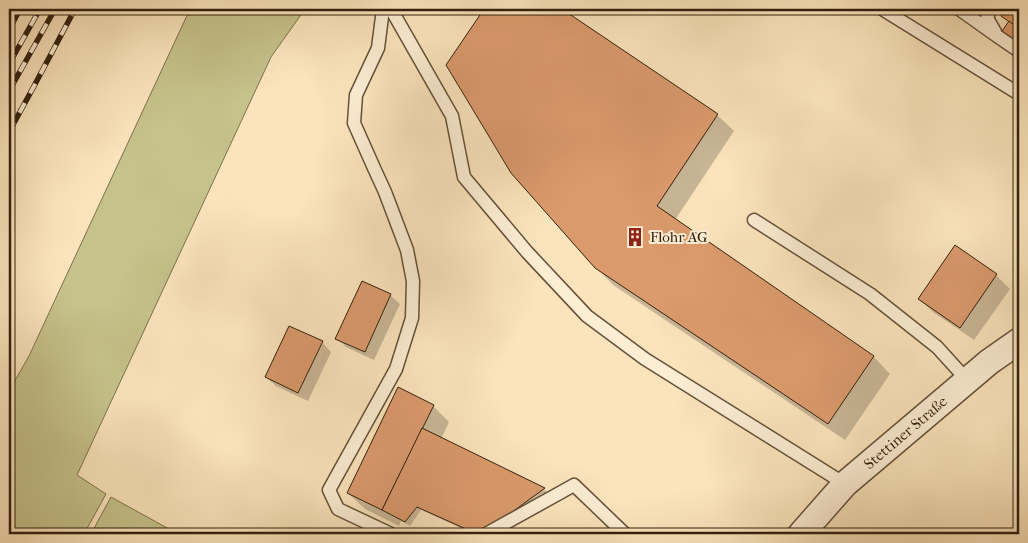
<svg xmlns="http://www.w3.org/2000/svg" width="1028" height="543" font-family="'IM FELL French Canon',serif">
<style>
.green{fill:#c6c28b;stroke:#7c714c}
.shadow{fill:#0003}
.building{fill:#db9a6c;stroke:#32200d}
.lines{fill:none;stroke-linecap:round;stroke-linejoin:round}
.service-casing{stroke:#645139;stroke-width:15}
.minor-casing{stroke:#645139;stroke-width:28}
.service{stroke:#fcedd3;stroke-width:12}
.minor{stroke:#fcedd3;stroke-width:25}
.rail-casing{stroke:#32200d;stroke-width:5.5}
.rail{stroke:#fcedd3;stroke-width:4;stroke-dasharray:11;stroke-linecap:butt}
.labels{text-anchor:middle;stroke-width:4;stroke-linejoin:round;paint-order:stroke}
.poi-label{font-size:15px;fill:#32200d;stroke:#fcedd3;text-anchor:start}
.street-label{font-size:15px;fill:#32200d;stroke:#fcedd3}
</style>
<rect width="100%" height="100%" fill="#fbe4bc"/>
<filter id="stains"><feTurbulence type="fractalNoise" baseFrequency=".004" numOctaves="4"/><feColorMatrix values="0 0 0 0 .2 0 0 0 0 .09 0 0 0 0 .02 0 0 0 .5 -.17"/></filter>
<radialGradient id="worn" r=".72"><stop offset=".6" stop-color="#630" stop-opacity="0"/><stop offset="1" stop-color="#630" stop-opacity=".3"/></radialGradient>
<g class="green">
<path d="M190,9h115l-34,48 -194,418 29,19 -22,40h-75v-143l20,-35z"/>
<path d="M111,497l67,37h-87z"/>
</g>
<g class="shadow">
<path d="M486,9h73l158,106 17,16 -59,89 199,137 16,17 -45,66 -232,-155 -17,-18 -148,-202z"/>
<path d="M955,247l41,28 14,14 -36,51 -41,-28 -13,-13z"/>
<path d="M390,295l10,9 -26,56 -28,-13 -9,-9z"/>
<path d="M322,342l9,10 -23,49 -32,-15 -10,-9z"/>
<path d="M433,406l16,16 -8,17 103,50 4,4 -56,41h-18l-53,-24 -11,16 -9,-5 -2,5 -34,-17 -17,-16z"/>
</g>
<g class="building">
<path d="M484,9h78l156,105 -61,92 217,150 -46,68 -233,-156 -84,-95 -65,-108z"/>
<path d="M1006,9h13v20l-18,-13z"/>
<path d="M1009,21l10,8v14l-17,-12z"/>
<path d="M955,245l42,29 -37,54 -42,-29z"/>
<path d="M362,281l29,13 -26,58 -30,-13z"/>
<path d="M289,326l34,15 -25,52 -33,-16z"/>
<path d="M398,387l36,18 -52,105 -35,-17z"/>
<path d="M422,428l123,60 -63,46h-5l-60,-27 -12,15 -23,-12z"/>
</g>
<g class="lines">
<g class="service-casing">
<g id="service">
<path d="M383,9l-5,39 -22,47 -2,28 20,45 11,24 22,58 6,31 -1,37 -16,51 -67,121 9,19 53,25"/>
<path d="M391,9l61,107 12,61 63,75 60,64 58,43 200,125"/>
<path d="M882,9l137,85"/>
<path d="M959,9l38,27 22,15"/>
<path d="M990,9l-3,9 8,14"/>
<path d="M754,220l116,74 67,53 30,33"/>
<path d="M486,534l88,-49 51,49"/>
</g>
</g>
<g class="minor-casing">
<g id="minor">
<path id="s1" d="M801,534l44,-50 144,-122 30,-21"/>
</g>
</g>
<use href="#service" class="service"/>
<use href="#minor" class="minor"/>
<g class="rail-casing">
<g id="rail">
<path d="M9,30l11,-21"/>
<path d="M9,64l31,-55"/>
<path d="M9,91l46,-82"/>
<path d="M9,132l24,-44 42,-79"/>
</g>
</g>
<use href="#rail" class="rail"/>
</g>
<defs>
<g id="building-bare" transform="scale(1.5)"><path d="M-4-6H4V6H1V3H-1V6H-4ZM-2.5-4.3h1.7v1.8h-1.7ZM.8-4.3h1.7v1.8H.8ZM-2.5-1h1.7V.8h-1.7ZM.8-1h1.7V.8H.8Z" fill="#8f2418" stroke="#fcedd3" stroke-width="2.5" paint-order="stroke"/></g>
</defs>
<g fill-rule="evenodd">
<use href="#building-bare" x="635" y="237"/>
</g>
<g class="labels">
<g class="poi-label">
<text x="650" y="242">Flohr AG</text>
</g>
<g class="street-label">
<text dy="5" stroke="none"><textPath href="#s1" startOffset="146">Stettiner Straße</textPath></text>
</g>
</g>
<rect width="1028" height="543" fill="none" stroke="#fbe4bc" stroke-width="30"/>
<rect x="10" y="10" width="1008" height="523" fill="none" stroke="#32200d" stroke-width="2.5"/>
<rect x="15" y="15" width="998" height="513" fill="none" stroke="#32200d"/>
<rect width="100%" height="100%" filter="url(#stains)"/>
<rect width="100%" height="100%" fill="url(#worn)"/>
</svg>
